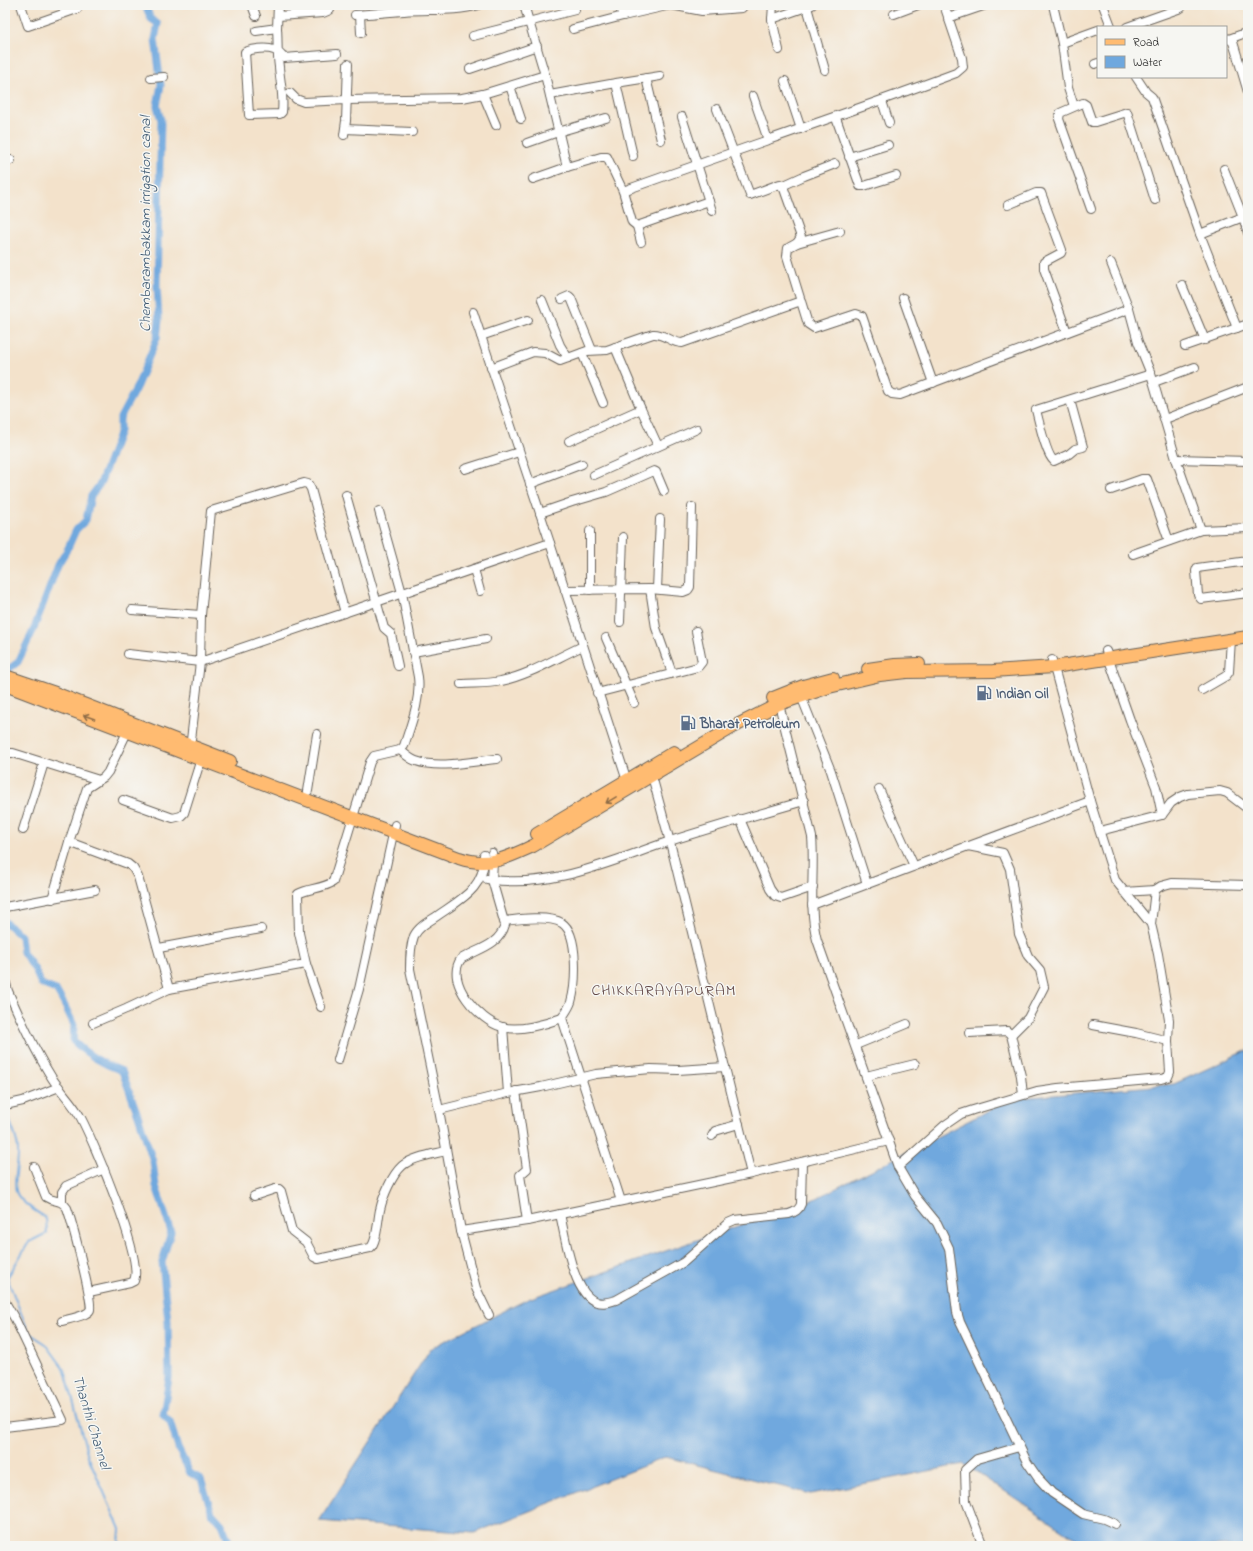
<svg xmlns="http://www.w3.org/2000/svg" width="1253" height="1551" font-family="'Indie Flower',sans-serif">
<style>
.water{fill:#6fa8de;stroke:#46627d}
.lines{fill:none;stroke-linecap:round;stroke-linejoin:round}
.stream{stroke:#6fa8de;stroke-width:2}
.canal{stroke:#6fa8de;stroke-width:7}
.street-casing{stroke:#676159;stroke-width:10}
.primary-casing{stroke:#676159;stroke-width:14}
.street{stroke:#fff;stroke-width:8}
.primary{stroke:#ffbb71;stroke-width:12}
.oneway{stroke:#8e6c46}
.labels{text-anchor:middle;stroke-width:3;stroke-linejoin:round;paint-order:stroke}
.service-label{font-size:14px;font-weight:bold;fill:#4e5e75;stroke:#f6f6f2;text-anchor:start}
.water-label{font-size:15px;font-style:italic;fill:#415b73;stroke:#f6f6f2}
.quarter-label{font-size:16px;letter-spacing:1px;fill:#614746;stroke:#f6f6f2}
</style>
<rect width="100%" height="100%" fill="#f6f6f2"/>
<filter id="ink" filterUnits="userSpaceOnUse"><feTurbulence type="fractalNoise" baseFrequency=".025" numOctaves="2"/><feDisplacementMap in="SourceGraphic" scale="8" xChannelSelector="R" yChannelSelector="G"/><feConvolveMatrix kernelMatrix="1 2 1 2 8 2 1 2 1" color-interpolation-filters="sRGB"/></filter>
<filter id="wash" filterUnits="userSpaceOnUse"><feTurbulence type="fractalNoise" baseFrequency=".012" numOctaves="4" result="noise"/><feDisplacementMap in="SourceGraphic" scale="16" xChannelSelector="R" yChannelSelector="G"/><feGaussianBlur stdDeviation="0.9" result="paint"/><feColorMatrix in="noise" values="0 0 0 0 0 0 0 0 0 0 0 0 0 0 0 0 0 1.4 0 .05"/><feComposite in="paint" operator="in"/></filter>
<g filter="url(#wash)">
<rect width="100%" height="100%" fill="#f3e2cb"/>
<path class="water" d="M1248,1050v496h-161l-123,-82 -153,30 -145,-37 -192,76 -155,-12 112,-173 97,-49 287,-100 196,-100 163,-15z"/>
<g class="lines">
<path class="stream" d="M5,1112c5,8 13,29 13,38 1,13 -5,28 -2,41 3,11 21,21 30,27l1,15 -18,9 -22,36 22,55 17,11 19,26 23,86 32,73 -1,17"/>
<g class="canal">
<path d="M5,677l4,-8 9,-7 15,-31 25,-66 10,-17 8,-18 10,-10 5,-24 9,-12 20,-53v-13l17,-32 20,-48 2,-18 -2,-35 4,-165 -4,-14 4,-21 -6,-46 3,-15 -7,-5 -6,-14"/>
<path d="M5,922l16,14 2,16 12,18 6,14 15,6 8,14 10,21 -1,16c14,14 30,23 49,30l16,44 15,46 3,25 15,46 -9,30 6,59 1,57 -6,37 7,7 8,26 12,25 11,6 11,34 10,11 9,22"/>
</g>
</g>
</g>
<g filter="url(#ink)">
<g class="lines">
<g class="street-casing">
<g id="street">
<path d="M21,5l7,21 49,-17"/>
<path d="M252,5l4,11"/>
<path d="M524,5l21,70 22,92 34,-10h6l16,34 9,31 5,4 72,-25"/>
<path d="M773,5l-1,14 40,-14"/>
<path d="M1053,5l9,38 6,45 6,18"/>
<path d="M1103,5l8,21 -4,1"/>
<path d="M807,7l18,63"/>
<path d="M894,14l24,-9"/>
<path d="M355,15c16,-1 33,-3 49,-4 25,-2 51,1 75,-6"/>
<path d="M360,15l1,18"/>
<path d="M278,16l45,-3 7,-3 1,-5"/>
<path d="M623,16l48,-11 31,6 40,-3 2,-3"/>
<path d="M948,18l38,-13"/>
<path d="M772,19l7,31"/>
<path d="M1127,27l54,-19"/>
<path d="M277,28c1,13 0,26 2,39 1,14 5,30 3,45l-2,2 -31,1 -4,-63c7,-3 21,-5 29,-2 4,1 7,5 10,8l53,-4"/>
<path d="M573,29l50,-13 -4,-11"/>
<path d="M256,31l21,-3 1,-23"/>
<path d="M473,36l102,-26"/>
<path d="M1226,38l3,1 4,3 15,50"/>
<path d="M1229,39l19,-7"/>
<path d="M1062,43l36,-13"/>
<path d="M1095,64l3,-1"/>
<path d="M470,69l67,-23"/>
<path d="M1136,77l10,15 6,5 48,137 37,94"/>
<path d="M151,78l13,-1"/>
<path d="M646,78l15,62"/>
<path d="M785,81l16,48"/>
<path d="M616,83l44,-7"/>
<path d="M510,86l11,33"/>
<path d="M290,93l6,6 8,3 43,-2 115,-2 21,-4 62,-19"/>
<path d="M483,94l13,31"/>
<path d="M550,95l66,-12 17,73"/>
<path d="M753,96l15,44"/>
<path d="M882,101l7,22"/>
<path d="M717,109l33,86 27,-10 3,-1 4,5 17,48 -4,6 -9,5 -1,8 21,68 6,4 42,-14 6,2 26,75 4,3 8,1 229,-86"/>
<path d="M682,117l30,94"/>
<path d="M836,118l24,68h4l32,-10"/>
<path d="M345,129l67,3"/>
<path d="M344,135l2,-14 2,-57"/>
<path d="M527,143l31,-11 48,-14"/>
<path d="M849,157l39,-12"/>
<path d="M5,162l6,-2"/>
<path d="M533,179l34,-12"/>
<path d="M782,186l22,-10 31,-12"/>
<path d="M623,191c111,-40 223,-77 333,-118l7,-6 -1,-9 -18,-53"/>
<path d="M1008,205l28,-12h5l21,57 -1,3 -17,9v7l23,63"/>
<path d="M1091,209l-32,-90 1,-6 23,-10 3,2 6,17h3l32,-10 28,88"/>
<path d="M1247,215l-4,2 5,16"/>
<path d="M637,226l4,16"/>
<path d="M1200,234l43,-17 -19,-48"/>
<path d="M797,243l43,-12"/>
<path d="M1111,263l18,46 9,33 13,32 25,85 25,71 47,-2"/>
<path d="M1182,285l23,55"/>
<path d="M903,298l30,85"/>
<path d="M562,299l7,-3 2,2 21,52"/>
<path d="M542,300l18,45 8,13"/>
<path d="M473,312l77,231 78,241"/>
<path d="M481,336l47,-16"/>
<path d="M1185,346l63,-22"/>
<path d="M582,353l21,50"/>
<path d="M491,368l42,-16 12,1 15,8 27,-10 20,-1 46,-16c11,-1 18,9 29,9l119,-42"/>
<path d="M1154,382l41,-15"/>
<path d="M1070,400l13,47 -8,2 -6,5 -15,7c-8,-6 -15,-40 -18,-51l115,-36"/>
<path d="M641,409l17,37"/>
<path d="M1165,419l83,-32"/>
<path d="M569,441l72,-32 -26,-62"/>
<path d="M1176,459l72,2"/>
<path d="M465,469l54,-17"/>
<path d="M594,475l103,-46"/>
<path d="M530,484l52,-20"/>
<path d="M1111,490l31,-11h5l22,62"/>
<path d="M346,495l38,133 7,6 7,32"/>
<path d="M540,513l32,-11 34,-10 48,-21 2,1 8,19"/>
<path d="M1133,554l68,-24"/>
<path d="M1248,561l-51,7 -1,3 2,24 3,4 47,-6"/>
<path d="M474,569l6,22"/>
<path d="M650,589l6,39 16,45"/>
<path d="M657,589l3,-70"/>
<path d="M565,590l85,-1 33,3 5,-2 2,-3 2,-80"/>
<path d="M590,590v-59"/>
<path d="M132,610l69,5"/>
<path d="M620,622l3,-85"/>
<path d="M606,638l28,65"/>
<path d="M1106,651l24,69 26,67 6,28"/>
<path d="M413,652l73,-13"/>
<path d="M128,654l72,8 1,-47 10,-104 93,-28 4,1 3,5 34,124"/>
<path d="M461,684c13,-1 27,0 40,-3 29,-6 55,-23 82,-35"/>
<path d="M1202,690l24,-14 3,-4 2,-33"/>
<path d="M597,693l101,-26 4,-5 -6,-31"/>
<path d="M801,696l30,75 36,113"/>
<path d="M778,700l34,137c3,34 -4,69 5,103l81,227 17,29 22,27 12,25 8,64 3,10 67,140 11,16 14,15 31,21 21,5 11,5"/>
<path d="M129,728l-21,44 -4,5 -17,11 -18,54 59,22 5,4 5,9 31,112 137,-25 -7,-31 -1,-39c11,-6 24,-5 35,-12l37,-120 4,-6 26,-6 4,-4c7,-22 17,-46 14,-69l-16,-84 -23,-82"/>
<path d="M190,749l10,-87 350,-119"/>
<path d="M400,750c5,4 10,9 16,11 23,8 57,0 81,-2"/>
<path d="M5,756l4,-3h4l86,27"/>
<path d="M652,776l18,66 81,332"/>
<path d="M879,789l35,77"/>
<path d="M308,791l9,-57"/>
<path d="M123,800l50,18 8,-2 3,-3 17,-54"/>
<path d="M740,819l30,70 5,7 6,2 32,-11"/>
<path d="M23,830l21,-67"/>
<path d="M1100,831l62,-16 9,-12 9,-6 8,-3 32,-3 7,2 21,16"/>
<path d="M969,846l121,-45"/>
<path d="M492,853l1,8 -1,19 13,45c-6,21 -28,24 -44,34 -17,23 19,62 41,68 16,5 44,-3 60,-9l59,183"/>
<path d="M484,855c2,34 -25,45 -50,63 -8,5 -16,10 -20,18 -4,11 -4,22 -4,33l29,141 22,121 66,-10 224,-47 138,-33"/>
<path d="M487,879c62,11 124,-18 183,-38 44,-14 89,-27 134,-40"/>
<path d="M1124,892l31,-2"/>
<path d="M52,899l17,-57"/>
<path d="M812,905l156,-59 35,7 7,16 9,65 9,22 12,14 4,17 -16,31 -17,17"/>
<path d="M5,907l90,-17"/>
<path d="M504,921c15,-2 45,-6 58,2 17,11 14,62 9,79 -2,6 -6,11 -9,16"/>
<path d="M1151,924l4,-34 6,-4 11,-3 76,2"/>
<path d="M159,948l102,-19"/>
<path d="M306,964l15,43"/>
<path d="M5,980l3,11c13,30 27,60 44,87 9,14 21,25 29,40 13,25 63,141 53,163l-4,2 -41,9"/>
<path d="M93,1023l33,-14 43,-20"/>
<path d="M1093,1025l43,8 32,8"/>
<path d="M969,1033l38,-2 4,4 10,41 2,19"/>
<path d="M856,1045l51,-21"/>
<path d="M338,1060l21,-71 36,-164"/>
<path d="M866,1076l49,-12"/>
<path d="M516,1091l11,78 -7,6 7,46"/>
<path d="M508,1093l33,-6 55,-13 55,-5 27,1 47,-3"/>
<path d="M5,1105l18,-4 36,-14"/>
<path d="M439,1110l69,-17 -5,-66"/>
<path d="M712,1136l3,-5 24,-7"/>
<path d="M34,1167l12,30c9,6 14,1 21,11 4,11 27,96 23,102 -3,6 -22,9 -28,11"/>
<path d="M898,1167l47,-42 16,-11 12,-4 64,-19 21,-3 103,-9 7,-2 2,-5 -2,-31 1,-21 -11,-66 -7,-30 -36,-44 -25,-79 -38,-141"/>
<path d="M254,1196l21,-7h4l2,2 11,40 14,11 8,15 4,2 52,-11c7,-5 8,-30 10,-38 3,-14 12,-35 22,-44 10,-9 32,-12 44,-15"/>
<path d="M62,1202v-10l4,-6 38,-17"/>
<path d="M560,1214c5,21 13,82 37,88 7,2 12,0 19,-2l68,-38 44,-39 7,-3 54,-6c6,-2 10,-4 12,-10l1,-42"/>
<path d="M461,1231l15,57 13,27"/>
<path d="M5,1302l10,17 48,101 -58,7"/>
<path d="M983,1546l-17,-45 -1,-31 12,-11 42,-12"/>
</g>
</g>
<g class="primary-casing">
<g id="primary">
<path d="M868,669l27,-4 24,-1"/>
<path d="M5,676l50,17 175,68"/>
<path d="M5,685l454,173c30,10 47,0 74,-12l200,-119 46,-23 50,-17 51,-12 26,-3 87,-1 61,-4 194,-30"/>
<path d="M773,698l30,-12 30,-8"/>
<path d="M537,834l137,-82"/>
</g>
</g>
<use href="#street" class="street"/>
<use href="#primary" class="primary"/>
</g>
<defs><path id="oneway-shaft" d="M-6 0H5M1.5-3L5.5 0L1.5 3" fill="none" stroke-width="1.6" stroke-linecap="round" stroke-linejoin="round"/></defs>
<g class="oneway">
<use href="#oneway-shaft" transform="translate(89 717) rotate(-160)"/>
<use href="#oneway-shaft" transform="translate(611 800) rotate(149)"/>
</g>
</g>
<defs>
<g id="fuel-bare" transform="scale(1.2)"><path d="M-5.5-6h7V0h2V4h1.3V-2.5L3-4.5l.8-.8L6-3V5H2.5V1h-1V6h-7ZM-4.2-4.7v3.2H.2V-4.7Z" fill="#5c6f8a" stroke="#f6f6f2" stroke-width="2.5" paint-order="stroke"/></g>
</defs>
<g fill-rule="evenodd">
<use href="#fuel-bare" x="984" y="693"/>
<use href="#fuel-bare" x="688" y="723"/>
</g>
<g class="labels">
<g class="service-label">
<text x="996" y="698">Indian Oil</text>
<text x="700" y="728">Bharat Petroleum</text>
</g>
<g class="water-label">
<text transform="translate(145 224) rotate(-90)" y="5">Chembarambakkam irrigation canal</text>
<text transform="translate(92 1422) rotate(73)" y="5">Thanthi Channel</text>
</g>
<g class="quarter-label">
<text x="664" y="995">CHIKKARAYAPURAM</text>
</g>
</g>
<rect width="1253" height="1551" fill="none" stroke="#f6f6f2" stroke-width="20"/>
<rect x="1097" y="26" width="130" height="52" fill="#f6f6f2" stroke="#9f9f9c"/>
<rect x="1105" y="39" width="20" height="6" fill="#ffbb71" stroke="#9f9f9c"/>
<text x="1133" y="46" font-size="12" fill="#1c1c1c">Road</text>
<rect x="1105" y="56" width="20" height="12" fill="#6fa8de" stroke="#9f9f9c"/>
<text x="1133" y="66" font-size="12" fill="#1c1c1c">Water</text>
</svg>
